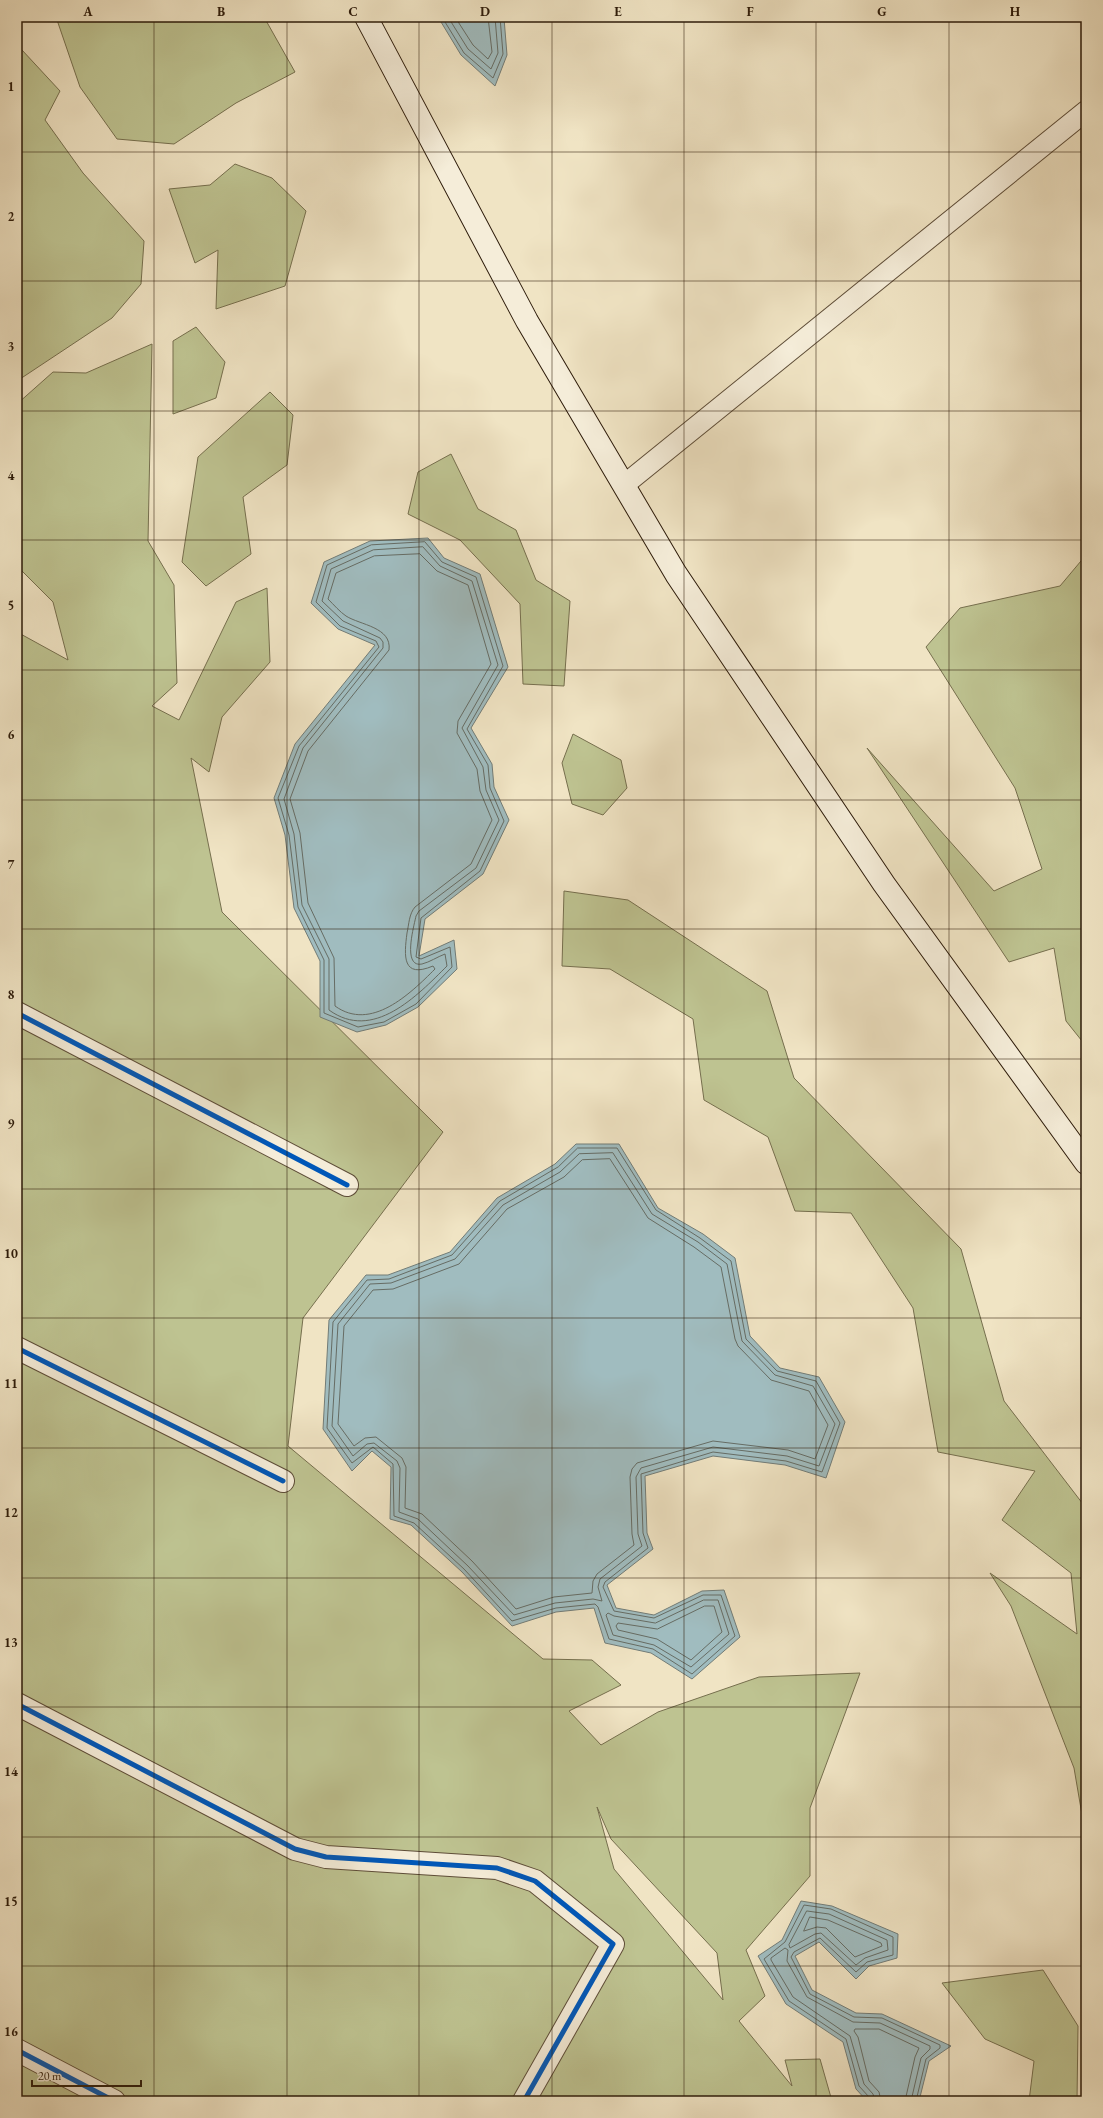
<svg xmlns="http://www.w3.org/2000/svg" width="1103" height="2118" font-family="'EB Garamond',serif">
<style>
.green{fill:#bec391;stroke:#766f4e;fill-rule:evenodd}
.water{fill:#a0bcbf;stroke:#727c77}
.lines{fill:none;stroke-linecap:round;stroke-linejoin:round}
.shore{stroke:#666c64;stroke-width:1}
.service-casing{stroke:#5e4d38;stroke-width:22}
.minor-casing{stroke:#5e4d38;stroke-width:24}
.secondary-casing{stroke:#2d1b0a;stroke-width:24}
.service{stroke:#f5edd9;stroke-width:20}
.minor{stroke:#f5edd9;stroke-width:22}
.secondary{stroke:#f5edd9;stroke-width:22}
.cycleway-casing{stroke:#f5edd9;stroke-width:8}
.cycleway{stroke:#0057b8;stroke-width:5}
.grid{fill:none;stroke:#2d1b0a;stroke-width:1;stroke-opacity:0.55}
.neatline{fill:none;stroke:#2d1b0a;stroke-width:1.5}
.grid-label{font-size:13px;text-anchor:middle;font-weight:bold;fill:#2d1b0a}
</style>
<rect width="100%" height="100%" fill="#f0e4c4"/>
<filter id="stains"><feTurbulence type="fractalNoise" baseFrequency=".005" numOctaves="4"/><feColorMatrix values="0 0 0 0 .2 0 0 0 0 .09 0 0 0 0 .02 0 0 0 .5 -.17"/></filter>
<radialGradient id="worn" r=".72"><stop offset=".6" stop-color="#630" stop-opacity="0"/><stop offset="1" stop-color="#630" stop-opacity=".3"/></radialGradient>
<g class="green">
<path d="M56,17h208l31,55 -59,31 -62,41 -57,-5 -37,-52z"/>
<path d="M17,49l5,1 38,41 -15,29 38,53 61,68 -3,43 -29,34 -95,63z"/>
<path d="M235,164l37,14 34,33 -21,75 -69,23 2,-59 -23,13 -26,-74 41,-4z"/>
<path d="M196,327l29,35 -9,36 -43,16v-73z"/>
<path d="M152,344l-4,197 26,44 3,98 -25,23 27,14 57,-118 31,-14 3,74 -48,55 -13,55 -18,-14 31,154 221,220 -140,186 -15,128 255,213 49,1 29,25 -52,26 32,34 57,-33 101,-35 101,-4 -50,135v68l-64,74 19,46 -26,25 53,65 -7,-26 35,-1 12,42h-815v-1469l51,28 -15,-58 -36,-36v-162l36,-32 33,1zM597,1807l14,32 106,114 6,47 -109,-131z"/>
<path d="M270,392l23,23 -6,50 -44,32 8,57 -45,32 -24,-24 16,-105z"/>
<path d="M451,454l27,55 38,21 20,50 34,21 -6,85 -41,-2 -3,-80 -60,-64 -52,-26 10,-42z"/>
<path d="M1086,555v491l-20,-25 -12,-73 -45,14 -142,-214 127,143 48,-22 -27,-81 -89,-141 34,-39 100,-22z"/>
<path d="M573,734l48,26 6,28 -24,27 -31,-11 -10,-41z"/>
<path d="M564,891l64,9 139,91 27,87 167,171 43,152 82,107v330l-12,-70 -63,-162 -21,-33 87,61 -6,-61 -69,-53 33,-49 -97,-19 -25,-144 -62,-95 -56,-2 -27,-74 -64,-37 -11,-81 -83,-50 -48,-3z"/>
<path d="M1043,1970l35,56 -1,75h-48l5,-40 -49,-22 -43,-56z"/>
</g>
<g class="water">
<path d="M438,17l66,1 3,37 -12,31 -34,-31z"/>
<path d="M428,538l16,20 36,16 28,93 -37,61 21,36 2,23 15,33 -26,54 -58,45 -6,37 35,-16 3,29 -39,38 -32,18 -29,7 -37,-15v-56l-26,-53 -9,-73 -11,-37 21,-54 80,-99 -37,-16 -27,-26 13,-41 46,-21z"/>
<path d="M576,1144h43l39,64 45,26 32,24 15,78 30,32 39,9 26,45 -19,56 -41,-13 -72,-9 -68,20 2,57 6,16 -46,36 9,23 38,7 48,-24 22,-1 16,47 -48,42 -41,-26 -46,-10 -11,-35 -38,4 -44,14 -50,-54 -51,-47 -21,-6 1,-52 -19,-16 -20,20 -29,-42 6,-109 37,-45h22l62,-23 47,-54 58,-34z"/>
<path d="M801,1901l31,5 66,28 -1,24 -28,8 -13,13 -37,-37 -24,14 17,34 44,23 26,1 69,32 -22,15 -10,40h-52l-11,-12 -13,-47 -57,-38 -28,-48 24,-16z"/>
</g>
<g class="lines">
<g class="shore">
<path d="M442,17l22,36 29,25 10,-24 -3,-37"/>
<path d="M448,17l20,32 23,20 7,-16 -3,-36"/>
<path d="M455,17l18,28 15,14 4,-7 -4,-35"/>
<path d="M425,542l17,20 34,15 27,89 -36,63 21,36 2,23 14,33 -24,50 -59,47 -5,39 5,2 29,-12 2,20 -36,37 -32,18 -26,5 -34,-14v-53l-26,-53 -9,-72 -11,-37 21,-52 80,-99 -3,-6 -36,-15 -24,-24 11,-37 44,-20z"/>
<path d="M423,547l17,19 32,15 26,84 -36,63 21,39 3,23 13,30 -23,48 -57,43 -3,5c-2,10 -14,52 6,48 8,-2 15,-7 23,-10l2,12c-30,30 -74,76 -118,44v-51l-27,-54 -8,-71 -10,-35 19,-51 80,-100v-6l-3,-4 -37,-17 -21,-20 9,-32 42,-19z"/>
<path d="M420,554l17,17 31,14 23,79 -33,57 -1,12 20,36 3,22 12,29 -21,44 -56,43c-6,7 -6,17 -8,26 -3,23 -5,46 26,33l2,3c-25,25 -64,63 -100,37l-1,-48 -26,-55 -8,-70 -10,-34 18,-48 81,-101c3,-23 -29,-25 -43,-34 -6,-4 -12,-11 -18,-17l8,-26 38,-17z"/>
<path d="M578,1148h39l39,62 44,28 31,23 15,78 31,32 39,10 24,42 -18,49 -36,-11 -73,-9 -72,22 2,59 5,15 -43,34 -2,5 11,24 40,7 49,-23h18l14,41 -43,38 -39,-25 -44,-10 -11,-32 -3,-3 -39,4 -44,13 -48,-52 -50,-46 -20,-7 -1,-52 -20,-17 -21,16 -25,-35 6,-106 34,-42 22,-1 63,-24 48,-54 58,-34z"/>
<path d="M613,1153l39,61 46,28 29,22 15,77 33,34 38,11 22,38 -16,42 -32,-10 -74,-9 -72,21 -5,9 2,57 4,12 -42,33 -2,8 4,14 -9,-2 -38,4 -41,12 -46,-49 -50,-47 -19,-7 1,-44 -3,-7 -23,-18 -7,1 -14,12 -21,-30 6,-102 32,-40 21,-1 64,-24 48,-54 57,-33 19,-18z"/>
<path d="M610,1159l38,59 46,29 27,20 14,72 3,7 33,34 38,11 19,34 -13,34 -27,-9 -75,-9 -76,22 -5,6 -2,8 2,57 2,11 -37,29 -4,7 -1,12 -38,4 -38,12 -44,-48 -50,-47 -17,-6 1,-41 -4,-9 -26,-21 -11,1 -11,8 -16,-22 6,-98 29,-36 20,-1 66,-25 48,-55 57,-32 18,-17z"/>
<path d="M704,1600h14l11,34 -38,33 -37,-22 -41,-10 -7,-20 2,-2 6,3 41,7z"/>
<path d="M705,1606h9l8,26 -31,28 -34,-21 -39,-9 -2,-4 2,-3 39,6z"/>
<path d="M807,1911l22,3 58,26 1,10 -23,8 -9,7 -35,-32 -6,1 -25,14 -1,-3z"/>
<path d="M810,1917l18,3 53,23 1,3 -27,11 -29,-29 -9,-1 -13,4z"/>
<path d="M870,2101l-1,-4 -10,-11 -13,-47 -57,-38 -25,-42 21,-17 19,-37 27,4 62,28v18l-26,7 -11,10 -36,-34 -26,14 -3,5 19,37 44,23 28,1 58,27v3l-14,11 -10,42"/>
<path d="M875,2101l-2,-7 -9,-10 -14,-48 -57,-39 -22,-37v-2l14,-10 3,2 -1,11 20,36 46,25 27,1 50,23v3l-9,9 -10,43"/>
<path d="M881,2101l-2,-9 -10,-11 -11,-44 -4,-6 1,-2h24l40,19 -4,9 -10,44"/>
</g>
<g class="service-casing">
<path id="service" d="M624,485l462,-374"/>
</g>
<g class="minor-casing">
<g id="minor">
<path d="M17,1013l330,172"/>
<path d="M17,1348l266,133"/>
<path d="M17,1704l278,145 31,8 171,11 38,13 78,63 -89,157"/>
<path d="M17,2050l97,51"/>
</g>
</g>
<g class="secondary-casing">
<path id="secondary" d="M366,17l161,304 149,253 208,310 202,279"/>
</g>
<use href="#service" class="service"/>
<use href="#minor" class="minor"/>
<use href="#secondary" class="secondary"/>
<g class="cycleway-casing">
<g id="cycleway">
<path d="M17,1013l330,172"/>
<path d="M17,1348l266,133"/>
<path d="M17,1704l278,145 31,8 171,11 38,13 78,63 -89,157"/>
<path d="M17,2050l97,51"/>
</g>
</g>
<use href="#cycleway" class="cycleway"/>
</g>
<path class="grid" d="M154,17v2084M287,17v2084M419,17v2084M552,17v2084M684,17v2084M816,17v2084M949,17v2084M17,152h1069M17,281h1069M17,411h1069M17,540h1069M17,670h1069M17,800h1069M17,929h1069M17,1059h1069M17,1189h1069M17,1318h1069M17,1448h1069M17,1578h1069M17,1707h1069M17,1837h1069M17,1966h1069"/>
<rect width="1103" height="2118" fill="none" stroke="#f0e4c4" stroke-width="44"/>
<path d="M32 2080v6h109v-6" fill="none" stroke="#2d1b0a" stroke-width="2"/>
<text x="38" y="2080" font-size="12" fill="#2d1b0a" stroke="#f5edd9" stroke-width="3" paint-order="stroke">20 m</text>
<rect x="22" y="22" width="1059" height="2074" class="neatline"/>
<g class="grid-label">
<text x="88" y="16">A</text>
<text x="221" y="16">B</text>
<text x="353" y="16">C</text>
<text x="485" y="16">D</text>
<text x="618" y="16">E</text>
<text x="750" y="16">F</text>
<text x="882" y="16">G</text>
<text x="1015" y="16">H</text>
<text x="11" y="91">1</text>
<text x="11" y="221">2</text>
<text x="11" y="351">3</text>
<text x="11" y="480">4</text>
<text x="11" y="610">5</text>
<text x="11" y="739">6</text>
<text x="11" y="869">7</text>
<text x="11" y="999">8</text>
<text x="11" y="1128">9</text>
<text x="11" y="1258">10</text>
<text x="11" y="1388">11</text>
<text x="11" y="1517">12</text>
<text x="11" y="1647">13</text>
<text x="11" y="1776">14</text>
<text x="11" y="1906">15</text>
<text x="11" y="2036">16</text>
</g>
<rect width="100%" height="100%" filter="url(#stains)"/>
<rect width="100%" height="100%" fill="url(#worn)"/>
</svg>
